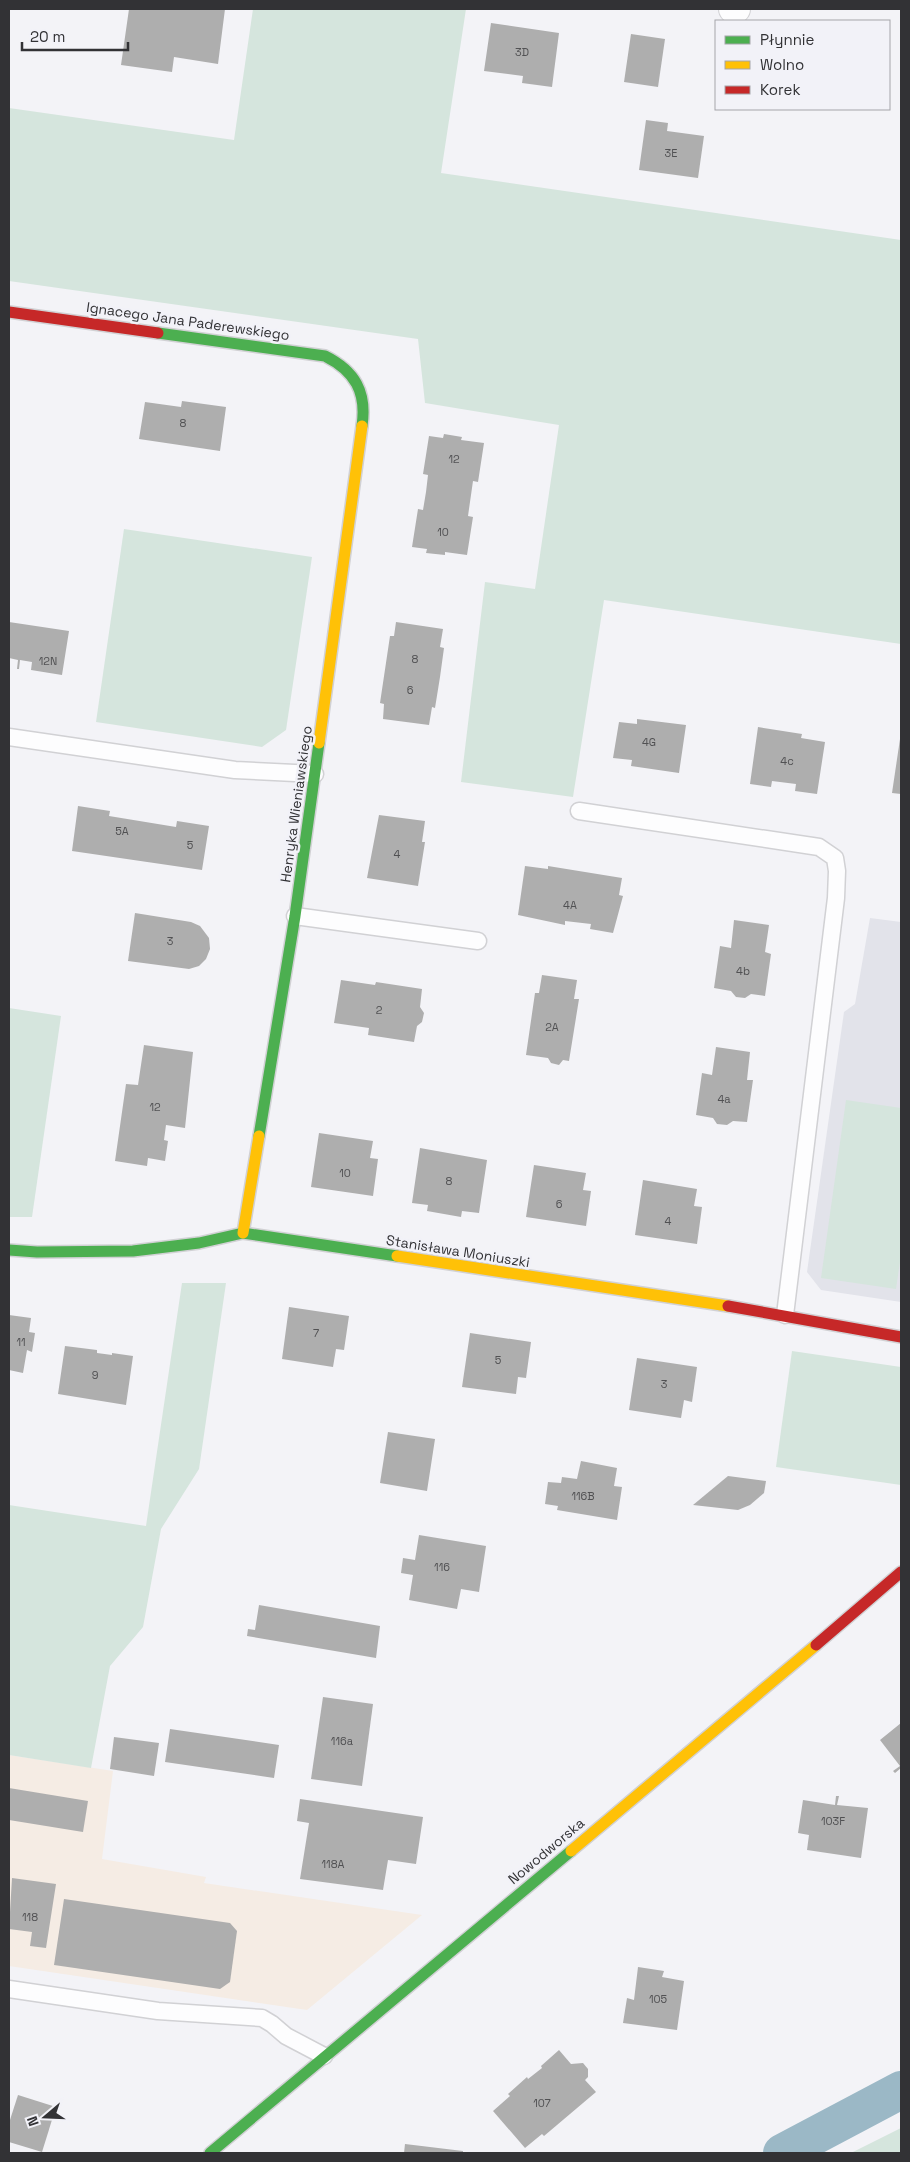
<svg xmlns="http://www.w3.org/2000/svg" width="910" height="2162" font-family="'Space Grotesk',sans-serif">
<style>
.built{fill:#e2e3ea}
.industrial{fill:#f5ece4}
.green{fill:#d5e5dd}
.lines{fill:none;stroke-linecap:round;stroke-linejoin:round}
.canal{stroke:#9bb8c6;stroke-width:38}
.building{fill:#aeaeae}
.lane-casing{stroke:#d1d1d4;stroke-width:19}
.street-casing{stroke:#d1d1d4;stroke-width:30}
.fast-casing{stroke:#d1d1d4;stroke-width:14}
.slow-casing{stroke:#d1d1d4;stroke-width:14}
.jam-casing{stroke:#d1d1d4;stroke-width:14}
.lane{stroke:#fdfdfe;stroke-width:16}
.street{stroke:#fdfdfe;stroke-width:28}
.fast{stroke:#4caf50;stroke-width:11}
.slow{stroke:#ffc107;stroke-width:11}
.jam{stroke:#c62828;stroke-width:11}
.labels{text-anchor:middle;stroke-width:5;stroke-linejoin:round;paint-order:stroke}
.number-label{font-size:11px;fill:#515153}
.street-label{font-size:14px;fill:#323235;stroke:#f2f2f8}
</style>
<rect width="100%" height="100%" fill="#f3f3f7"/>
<path class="built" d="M870,918l31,4v380l-80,-12 -14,-18 37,-260 11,-8z"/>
<path class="industrial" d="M9,1755l104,16 -11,88 104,18 -2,6 218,32 -115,95 -298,-44z"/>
<g class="green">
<path d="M253,9h213l-25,164 460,67v404l-297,-44 -31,197 -112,-15 24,-200 50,7 24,-164 -134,-22 -7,-64 -409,-58v-173l225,32z"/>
<path d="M124,529l188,28 -26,173 -24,17 -166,-25z"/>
<path d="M9,1008l52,8 -29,201h-23z"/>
<path d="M846,1100l55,8v147l-5,34 -75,-11z"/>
<path d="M182,1283h44l-27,186 -38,60 -18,98 -33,39 -19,102 -82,-13v-250l137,21z"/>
<path d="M792,1351l109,16v118l-125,-18z"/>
<path d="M901,2128v25h-50z"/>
</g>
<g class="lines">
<path class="canal" d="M782,2153l119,-63"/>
</g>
<g class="building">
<path d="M129,9h96l-7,55 -44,-7 -2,15 -51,-7z"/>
<path d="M491,23l68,10 -7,54 -30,-4 1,-7 -39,-5z"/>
<path d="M631,34l34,5 -7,48 -34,-5z"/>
<path d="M646,120l22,3 -1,8 37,5 -6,42 -59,-8z"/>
<path d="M182,401l44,6 -6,44 -81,-12 6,-37 36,5z"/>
<path d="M444,434l18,3 -1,3 23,3 -6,39 -5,-1 -5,35 5,1 -6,38 -22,-3v3l-19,-2 1,-4 -15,-2 6,-38 5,1 3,-18 2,-17 -5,-1 6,-38 14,2z"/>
<path d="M9,622l60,9 -7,44 -31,-5 1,-8 -12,-2 -1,9h-2l1,-9 -9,-2z"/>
<path d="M396,622l47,7 -3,18 4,1 -4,29 -5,31 -3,-1 -3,18 -46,-6 1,-15 -4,-1 10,-67h4z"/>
<path d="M637,719l49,6 -7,48 -48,-7 1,-6 -19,-2 6,-36 18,2z"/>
<path d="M758,727l44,7 -1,4 24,4 -8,52 -22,-3 1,-7 -24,-3 -1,6 -21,-3z"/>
<path d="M900,739h1v55l-9,-1z"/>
<path d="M78,806l32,5 -1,5 67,11 1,-6 32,5 -7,44 -130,-19z"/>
<path d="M379,815l46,6 -3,21h3l-7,44 -51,-8z"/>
<path d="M525,866l23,3v-3l74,12 -3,17 4,1 -10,37 -23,-4 1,-5 -26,-3v4l-47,-10z"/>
<path d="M135,913l56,9 9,4 9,12 1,11 -4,10 -7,7 -10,3 -61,-8z"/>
<path d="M734,920l35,5 -4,27 6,2 -6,42 -14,-2 -6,4 -9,-1 -5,-6 -17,-3 6,-42 11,2z"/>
<path d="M542,975l35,5 -3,19h5l-10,62 -6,-1 -4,5 -8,-2 -3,-5 -22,-3 9,-62h4z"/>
<path d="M341,980l34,5 1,-3 46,7 -2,18 4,6 -2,9 -5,4 -3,16 -46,-7 1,-7 -35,-5z"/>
<path d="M144,1045l49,7 -8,76 -19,-3 -2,15 4,1 -3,20 -17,-3 -1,8 -32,-5 11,-77 12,1z"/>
<path d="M716,1047l34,5 -3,28h6l-6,42 -14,-1 -6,4 -10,-1 -4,-6 -17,-3 6,-42 10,2z"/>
<path d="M319,1133l54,8 -3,17 8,1 -5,37 -62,-9z"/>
<path d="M420,1148l67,12 -8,53 -17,-2 -1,6 -34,-6 1,-6 -16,-2z"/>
<path d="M534,1165l52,8 -3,17 8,1 -5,35 -60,-9z"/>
<path d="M643,1180l54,9 -3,17 8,1 -5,37 -62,-9z"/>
<path d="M289,1307l60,9 -5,34 -8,-1 -3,18 -51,-8z"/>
<path d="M9,1315l22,3 -2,14 6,1 -3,19 -5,-2 -4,23 -14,-3z"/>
<path d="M470,1333l61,9 -5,36 -8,-1 -2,17 -54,-7z"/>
<path d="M65,1346l32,4v3l15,2v-2l21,3 -7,49 -68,-11z"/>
<path d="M637,1358l60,9 -5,35 -8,-2 -3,18 -52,-8z"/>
<path d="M388,1432l47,7 -8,52 -47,-8z"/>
<path d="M581,1461l36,7 -3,18 8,1 -5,33 -60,-10 1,-4 -13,-2 3,-22 13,1 1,-6 15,2z"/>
<path d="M728,1476l38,5 -2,12 -14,12 -12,5 -45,-5z"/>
<path d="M419,1535l67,11 -7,46 -18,-3 -4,20 -48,-9 4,-25 -12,-2 2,-15 12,2z"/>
<path d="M259,1605l121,21 -4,32 -129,-22 1,-7 7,1z"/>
<path d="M323,1697l50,7 -11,82 -51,-7z"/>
<path d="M901,1723v45l-6,5 -2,-2 7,-5 -20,-26z"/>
<path d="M170,1729l109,16 -5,33 -109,-16z"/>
<path d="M114,1737l45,6 -5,33 -44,-7z"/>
<path d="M9,1788l79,13 -5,31 -74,-12z"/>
<path d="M836,1796h3l-2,9 31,3 -7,50 -54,-8 2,-15 -11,-2 5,-33 32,5z"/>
<path d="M300,1799l123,18 -7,47 -28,-4 -5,30 -83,-11 9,-56 -12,-2z"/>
<path d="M12,1878l44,6 -10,64 -16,-2 2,-14 -23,-3z"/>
<path d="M64,1899l166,24 7,8 -7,51 -10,7 -166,-24z"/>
<path d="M638,1967l26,4 -2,6 22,4 -7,49 -54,-7 4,-25 7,2z"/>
<path d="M559,2050l12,14 12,-1 5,6v8l-3,3 11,12 -52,44 -2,-2 -17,14 -32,-37 17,-15 -2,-2 19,-17 1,2 14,-11 -1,-2z"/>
<path d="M18,2095l38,12 -14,45 -33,-10v-19z"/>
<path d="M405,2144l58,7v2h-59z"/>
</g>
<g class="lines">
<g class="lane-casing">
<g id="lane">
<path d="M9,737l226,33 80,4"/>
<path d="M579,811l240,36 16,11 2,13 -1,27 -51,417"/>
<path d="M295,916l183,25"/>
<path d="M9,1989l149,22 104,7 10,6 14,12 38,20"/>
</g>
</g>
<g class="street-casing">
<path id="street" d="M733,9h3"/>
</g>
<g class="fast-casing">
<g id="fast">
<path d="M158,333l167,23c30,15 42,36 37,70"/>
<path d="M259,1136l36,-220 24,-173"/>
<path d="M9,1250l28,2 96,-1 66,-8 44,-10 154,23"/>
<path d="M210,2153l361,-302"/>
</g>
</g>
<g class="slow-casing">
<g id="slow">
<path d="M319,743l43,-317"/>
<path d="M243,1233l16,-97"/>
<path d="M397,1256l331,50"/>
<path d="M571,1851l245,-206"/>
</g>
</g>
<g class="jam-casing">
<g id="jam">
<path d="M9,312l149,21"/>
<path d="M728,1306l173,31"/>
<path d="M816,1645l85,-73"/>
</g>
</g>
<use href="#lane" class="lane"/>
<use href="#street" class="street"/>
<use href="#fast" class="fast"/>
<use href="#slow" class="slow"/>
<use href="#jam" class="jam"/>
</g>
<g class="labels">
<g class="number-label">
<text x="522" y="56">3D</text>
<text x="671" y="157">3E</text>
<text x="183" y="427">8</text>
<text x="454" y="463">12</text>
<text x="443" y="536">10</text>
<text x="415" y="663">8</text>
<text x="48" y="665">12N</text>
<text x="410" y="694">6</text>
<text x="649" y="746">4G</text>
<text x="787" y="765">4c</text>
<text x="122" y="835">5A</text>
<text x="190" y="849">5</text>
<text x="397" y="858">4</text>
<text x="570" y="909">4A</text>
<text x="170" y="945">3</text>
<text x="743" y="975">4b</text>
<text x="379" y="1014">2</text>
<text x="552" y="1031">2A</text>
<text x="724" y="1103">4a</text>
<text x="155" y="1111">12</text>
<text x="345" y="1177">10</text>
<text x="449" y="1185">8</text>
<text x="559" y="1208">6</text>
<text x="668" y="1225">4</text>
<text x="316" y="1337">7</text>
<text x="21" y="1346">11</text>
<text x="498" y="1364">5</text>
<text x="95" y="1379">9</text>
<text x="664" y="1388">3</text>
<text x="583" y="1500">116B</text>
<text x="442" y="1571">116</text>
<text x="342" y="1745">116a</text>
<text x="833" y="1825">103F</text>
<text x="333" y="1868">118A</text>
<text x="30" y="1921">118</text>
<text x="658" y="2003">105</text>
<text x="542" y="2107">107</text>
</g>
<g class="street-label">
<text transform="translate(188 321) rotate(8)" y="5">Ignacego Jana Paderewskiego</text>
<text transform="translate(296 804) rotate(-82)" y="5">Henryka Wieniawskiego</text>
<text transform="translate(458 1251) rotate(9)" y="5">Stanisława Moniuszki</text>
<text transform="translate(546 1851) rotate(-40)" y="5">Nowodworska</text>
</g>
</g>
<rect width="910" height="2162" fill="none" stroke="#323235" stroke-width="20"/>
<rect x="715" y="20" width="175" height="90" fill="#f2f2f8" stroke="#a5a5aa"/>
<rect x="725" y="36" width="25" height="8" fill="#4caf50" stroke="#a5a5aa"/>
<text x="760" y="45" font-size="15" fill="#323235">Płynnie</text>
<rect x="725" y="61" width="25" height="8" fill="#ffc107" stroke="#a5a5aa"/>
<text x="760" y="70" font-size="15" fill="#323235">Wolno</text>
<rect x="725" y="86" width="25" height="8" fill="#c62828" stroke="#a5a5aa"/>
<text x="760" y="95" font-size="15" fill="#323235">Korek</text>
<g transform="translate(45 2117) rotate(251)" stroke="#f2f2f8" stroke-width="4" paint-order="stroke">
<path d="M0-4L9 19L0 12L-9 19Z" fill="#323235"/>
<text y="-8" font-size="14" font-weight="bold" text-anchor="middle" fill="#323235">N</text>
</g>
<path d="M22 42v8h106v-8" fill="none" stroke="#323235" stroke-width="2.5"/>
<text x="30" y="42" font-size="15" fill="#323235" stroke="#f2f2f8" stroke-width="4" paint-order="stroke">20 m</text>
</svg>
